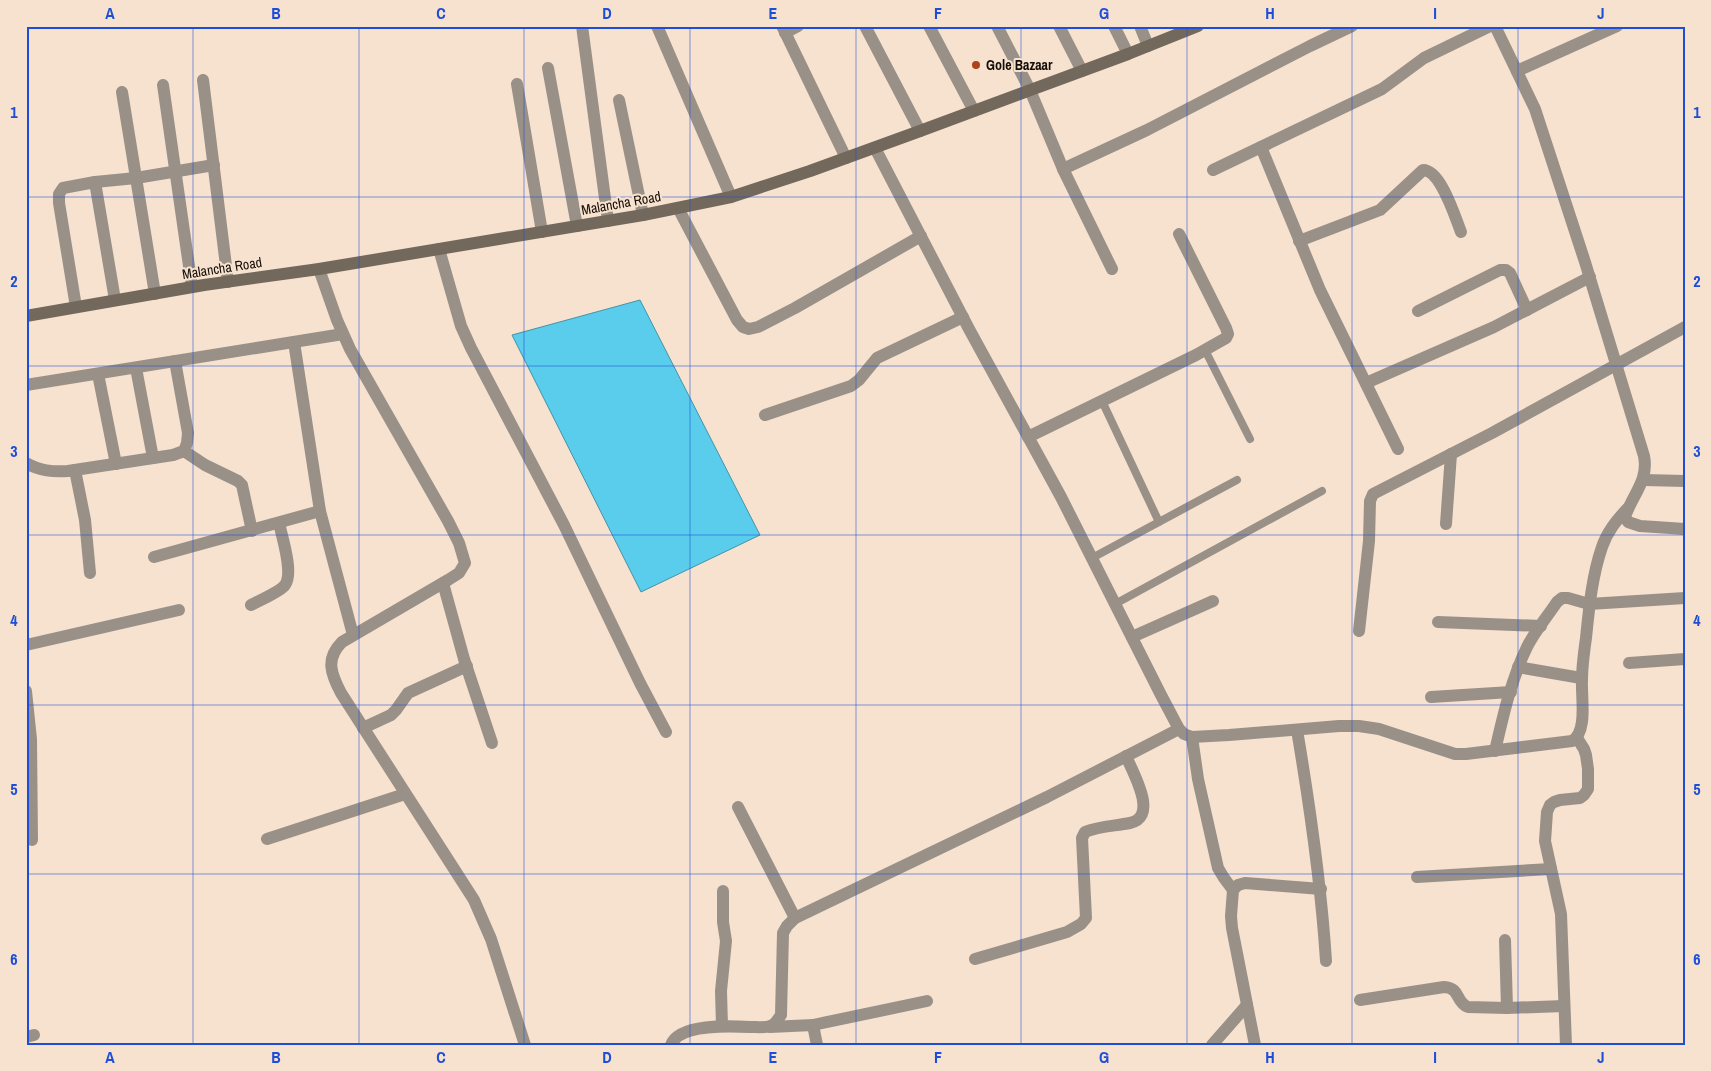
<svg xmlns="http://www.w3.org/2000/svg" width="1711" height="1071" font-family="'Archivo Narrow',sans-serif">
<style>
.water{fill:#5accec;stroke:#4593a7}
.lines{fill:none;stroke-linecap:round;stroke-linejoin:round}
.lane{stroke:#999188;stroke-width:8}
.street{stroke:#999188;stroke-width:12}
.secondary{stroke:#73685c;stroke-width:12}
.grid{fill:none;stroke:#1d4ed8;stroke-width:1;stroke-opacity:0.55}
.poi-dot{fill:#aa441d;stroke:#f7e2cf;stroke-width:2}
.labels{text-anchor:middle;stroke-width:4;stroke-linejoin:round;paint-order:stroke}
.poi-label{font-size:14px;font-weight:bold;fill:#140d07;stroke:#f7e2cf;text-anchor:start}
.street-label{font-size:14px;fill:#140d07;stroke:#f7e2cf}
.neatline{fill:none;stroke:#1d4ed8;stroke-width:2}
.grid-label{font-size:16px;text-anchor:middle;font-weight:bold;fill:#1d4ed8}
</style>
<rect width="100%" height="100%" fill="#f7e2cf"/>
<path class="water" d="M640,300l120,235 -119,57 -129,-257z"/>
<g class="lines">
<g class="lane">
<path d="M1205,350l45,89"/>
<path d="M1102,401l57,121"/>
<path d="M1092,558l145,-78"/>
<path d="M1115,604l207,-113"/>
</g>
<g class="street">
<path d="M582,26l26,195"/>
<path d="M657,26l74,171"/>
<path d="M782,26l64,132"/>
<path d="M865,26l55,105"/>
<path d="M929,26l45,85"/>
<path d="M997,26l33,64 33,79 49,100"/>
<path d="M1059,26l23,45"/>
<path d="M1114,26l14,28"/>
<path d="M1140,26l8,20"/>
<path d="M1495,26l40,83 50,153 59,194c5,25 -12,39 -19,61l3,5 12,4 45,3"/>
<path d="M785,33l13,-7"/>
<path d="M548,68l29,158"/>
<path d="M1517,71l100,-45"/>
<path d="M203,80l25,202"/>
<path d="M517,84l25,148"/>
<path d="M163,85l29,202"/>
<path d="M122,92l33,202"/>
<path d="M619,100l24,115"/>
<path d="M1261,147l59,143 78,159"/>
<path d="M875,148l94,181 92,168 100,198 18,34 5,5 8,3 37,-2 110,-9h20l20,3 76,25h11l106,-13c16,-9 9,-44 10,-61 0,-14 2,-28 4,-42 3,-30 6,-62 16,-91 5,-15 14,-26 25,-38"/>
<path d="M1063,169l84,-39 163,-84 42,-20"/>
<path d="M1213,170l169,-81 42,-31 66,-32"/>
<path d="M95,182l20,118"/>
<path d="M678,208l59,112 6,7 6,2 9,-2 37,-19 126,-72"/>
<path d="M1299,241l81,-31 43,-40c18,0 32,47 38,62"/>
<path d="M439,249l22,77 10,22 93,177 76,158 26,49"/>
<path d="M319,269l18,51 13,29 98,172 11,22 6,20 -6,10 -11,7 -106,62c-17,17 -11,32 -1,51l133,207 17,39 34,106"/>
<path d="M76,307l-17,-104v-9l4,-6 32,-6 41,-4 78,-13"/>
<path d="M1418,311l82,-41h6l4,3 17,37"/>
<path d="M294,342l26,169 33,124"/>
<path d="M136,368l17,90"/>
<path d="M98,374l18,90"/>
<path d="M1366,383l128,-56 96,-50"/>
<path d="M26,385l317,-51"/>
<path d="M765,415l86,-29 8,-6 18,-22 86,-41"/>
<path d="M1028,437l168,-82 30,-17 2,-4 -2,-6 -47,-94"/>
<path d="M184,451l21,14 33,16 4,4 10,46"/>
<path d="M26,463c14,8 27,9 42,8l105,-16 11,-4 3,-8 1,-10 -13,-72"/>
<path d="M75,470l10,50 5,53"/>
<path d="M1644,480l41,1"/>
<path d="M1446,524l5,-70"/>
<path d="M154,557l166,-46"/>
<path d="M443,583l21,76 28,84"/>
<path d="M251,605c9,-5 29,-13 34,-20 9,-12 -3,-48 -6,-62"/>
<path d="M1438,622l103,4"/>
<path d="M1359,631l10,-90 1,-40 3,-7 119,-61 193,-106"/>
<path d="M1132,637l81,-36"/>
<path d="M26,645l153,-35"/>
<path d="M1629,663l56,-4"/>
<path d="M1518,667l63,11"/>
<path d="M26,691l5,48 1,101"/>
<path d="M1431,697l80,-5"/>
<path d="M363,728l28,-13 5,-5 12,-17 59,-27"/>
<path d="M1297,730c13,77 24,153 29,231"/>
<path d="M1192,737l6,42 20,89 6,10 9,12"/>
<path d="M1495,751c8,-35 16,-71 32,-104 8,-16 20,-30 30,-45l5,-4h6l21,6 96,-6"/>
<path d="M738,807l57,111"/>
<path d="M267,839l138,-45"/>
<path d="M1417,877l134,-8"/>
<path d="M1505,940l2,68"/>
<path d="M975,959l92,-27 14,-8 5,-6 -4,-80 3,-6c14,-6 30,-6 45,-9 29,-6 3,-50 -4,-67"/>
<path d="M1360,1000l84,-13c17,1 11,15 24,20l39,1 57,-2"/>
<path d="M813,1025l4,20"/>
<path d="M722,1026l-1,-35 5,-50 -3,-19v-31"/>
<path d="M770,1027l43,-2 114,-24"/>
<path d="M26,1037l8,-2"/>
<path d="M671,1045c8,-22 60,-19 80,-18 5,0 14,1 19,-1 5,-1 8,-7 11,-11l2,-82 4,-7 8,-8 252,-121 132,-68"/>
<path d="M1212,1045l35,-40"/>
<path d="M1255,1045l-23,-117 -1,-12 2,-26 5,-5 7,-2 76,6"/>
<path d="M1566,1045l-5,-131 -16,-73 2,-29 3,-7 4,-3 6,-2 20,-2 4,-3 4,-6v-20l-2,-14 -2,-6 -7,-11"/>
</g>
<path class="secondary" d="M26,316l178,-31 115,-16 324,-54 88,-18 79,-26 110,-40 208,-77 70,-28"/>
</g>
<path class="grid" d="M193,26v1019M359,26v1019M524,26v1019M690,26v1019M856,26v1019M1021,26v1019M1187,26v1019M1352,26v1019M1518,26v1019M26,197h1659M26,366h1659M26,535h1659M26,705h1659M26,874h1659"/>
<circle class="poi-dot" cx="976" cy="65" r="5"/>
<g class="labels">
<g class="poi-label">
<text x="986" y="70">Gole Bazaar</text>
</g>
<g class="street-label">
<text transform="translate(621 203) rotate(-10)" y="5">Malancha Road</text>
<text transform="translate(222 268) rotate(-9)" y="5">Malancha Road</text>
</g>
</g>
<rect width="1711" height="1071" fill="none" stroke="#f7e2cf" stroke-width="55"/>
<rect x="28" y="28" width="1656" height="1016" class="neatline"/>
<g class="grid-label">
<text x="110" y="19">A</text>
<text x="276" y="19">B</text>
<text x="441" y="19">C</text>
<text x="607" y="19">D</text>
<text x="773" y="19">E</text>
<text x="938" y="19">F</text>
<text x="1104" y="19">G</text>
<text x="1270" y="19">H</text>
<text x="1435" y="19">I</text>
<text x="1601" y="19">J</text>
<text x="14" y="118">1</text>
<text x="1697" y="118">1</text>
<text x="14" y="287">2</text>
<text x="1697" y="287">2</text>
<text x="14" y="457">3</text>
<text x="1697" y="457">3</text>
<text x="14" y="626">4</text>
<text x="1697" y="626">4</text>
<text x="14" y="795">5</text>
<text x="1697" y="795">5</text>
<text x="14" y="965">6</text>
<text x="1697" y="965">6</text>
<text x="110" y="1063">A</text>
<text x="276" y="1063">B</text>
<text x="441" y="1063">C</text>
<text x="607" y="1063">D</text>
<text x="773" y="1063">E</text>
<text x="938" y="1063">F</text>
<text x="1104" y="1063">G</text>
<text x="1270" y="1063">H</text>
<text x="1435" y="1063">I</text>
<text x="1601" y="1063">J</text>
</g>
</svg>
